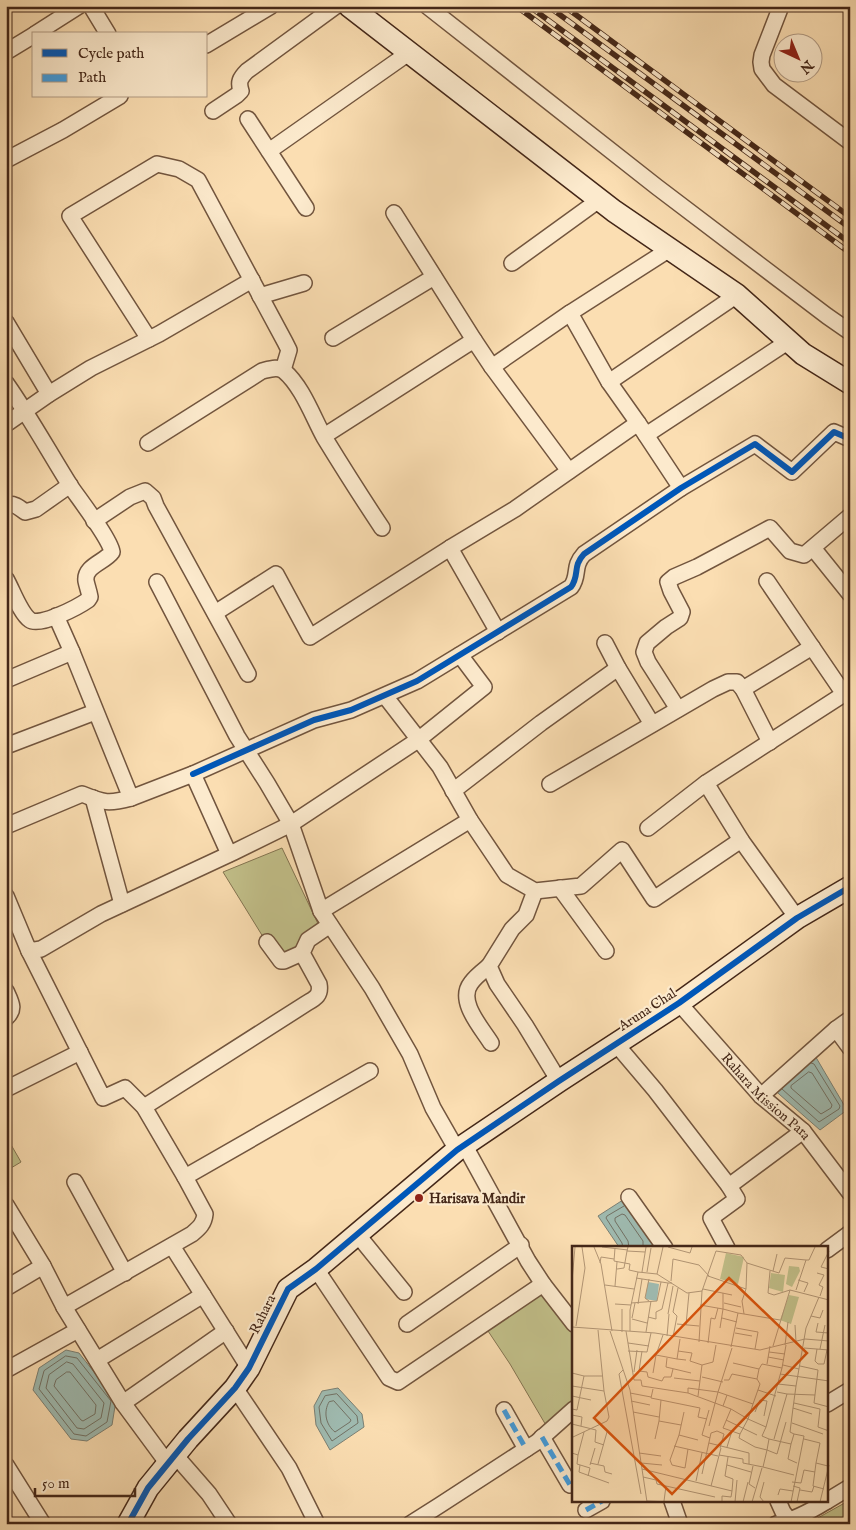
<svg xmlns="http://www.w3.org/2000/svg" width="856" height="1530" font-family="'IM FELL English',serif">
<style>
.green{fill:#c2c08a;stroke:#837451}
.water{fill:#9fbbb1;stroke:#7b8074}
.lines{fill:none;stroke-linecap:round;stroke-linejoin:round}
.shore{stroke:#727164;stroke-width:1}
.street-casing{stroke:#72553e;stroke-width:18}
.secondary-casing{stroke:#442718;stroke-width:24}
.street{stroke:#fceacd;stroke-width:15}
.secondary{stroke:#fceacd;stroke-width:21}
.rail-casing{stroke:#442718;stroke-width:5.5}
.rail{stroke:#fceacd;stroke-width:4;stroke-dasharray:11;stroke-linecap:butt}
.quiet{stroke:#409cdf;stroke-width:5;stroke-dasharray:10 5;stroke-linecap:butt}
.cycleway-casing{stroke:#fceacd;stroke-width:9}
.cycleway{stroke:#0057b8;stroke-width:6}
.poi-dot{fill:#8f2418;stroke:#fceacd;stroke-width:2}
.labels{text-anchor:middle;stroke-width:4.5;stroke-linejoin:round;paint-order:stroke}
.street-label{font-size:14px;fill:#442718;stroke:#fceacd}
.poi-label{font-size:14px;font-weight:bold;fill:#442718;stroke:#fceacd;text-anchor:start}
.inset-road{fill:none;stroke:#b29574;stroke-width:1}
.view{fill:#d8540d;fill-opacity:0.15;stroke:#d8540d;stroke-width:2.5}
.inset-edge{fill:none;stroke:#442718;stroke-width:2.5}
</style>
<rect width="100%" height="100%" fill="#fbdeb2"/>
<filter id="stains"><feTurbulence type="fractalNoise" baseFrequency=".004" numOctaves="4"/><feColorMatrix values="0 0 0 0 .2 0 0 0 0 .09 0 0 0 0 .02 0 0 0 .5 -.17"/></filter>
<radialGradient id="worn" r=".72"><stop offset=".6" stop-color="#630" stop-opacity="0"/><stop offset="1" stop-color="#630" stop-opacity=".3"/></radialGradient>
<g class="green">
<path d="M282,848l38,80 -31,25 -8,13 -58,-94z"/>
<path d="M6,1136l15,26 -15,9z"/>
<path d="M542,1289l27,36 4,9v70l-26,23 -37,-63 -24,-36z"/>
<path d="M850,1500v24h-43z"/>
</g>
<g class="water">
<path d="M814,1054l33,56 -27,20 -49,-43z"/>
<path d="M626,1198l32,45 -7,4h-32l-21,-31z"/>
<path d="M66,1350l13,3 37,47 -4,25 -25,16 -16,-2 -38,-49 6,-22z"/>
<path d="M338,1388l24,26 2,13 -34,23 -14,-25 -2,-19 8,-15z"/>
</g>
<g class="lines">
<g class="shore">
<path d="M809,1072l3,1 20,32 -1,3 -10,6 -30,-26v-2z"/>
<path d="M782,1089l37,33 20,-13 1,-3 -26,-42 -3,-1"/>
<path d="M623,1248l-1,-5 -16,-25 1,-2 17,-10"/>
<path d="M629,1248l-1,-7 -13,-20v-3l7,-4 3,1 18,26v7"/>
<path d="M66,1356l11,2 34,43 -4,21 -21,14 -12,-2 -35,-45 5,-18z"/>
<path d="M67,1362l6,2 31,39 -3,15 -17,11 -7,-1 -31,-40 3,-13z"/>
<path d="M67,1372h3l26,33 -1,9 -12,7 -2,-1 -27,-34 2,-6z"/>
<path d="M337,1394l20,22 1,7 -26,18 -11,-18 -2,-16 6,-11z"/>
<path d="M334,1401l17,19 -1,2 -15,10c-9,-7 -12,-20 -6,-30z"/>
</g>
<g class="street-casing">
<g id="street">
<path d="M91,6l17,28"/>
<path d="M427,6l230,181 170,129 23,16"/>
<path d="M781,6l-19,49 -1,7 1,7 12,16 76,57"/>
<path d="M35,34l44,-28"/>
<path d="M206,45l65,-39"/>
<path d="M6,52l28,-17"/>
<path d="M213,111l24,-16 4,-4c-3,-9 -1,-13 6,-20l89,-65"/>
<path d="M248,119l58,89"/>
<path d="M269,151l141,-99"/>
<path d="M6,160l57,-30 57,-34"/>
<path d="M394,213l80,127"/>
<path d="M512,263l87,-63"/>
<path d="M260,296l44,-13"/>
<path d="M570,313l39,69 29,41"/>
<path d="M6,322l43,72"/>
<path d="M333,338l101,-61"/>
<path d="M149,339l-79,-123 87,-52 22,5 19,11 87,162 4,8 -6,20"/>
<path d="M492,367l78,-54 100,-64"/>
<path d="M609,382l128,-87"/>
<path d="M6,383c24,34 43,69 65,104 9,13 39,52 41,65 -7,10 -28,14 -26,29 1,5 3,10 4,16l-2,3c-10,7 -48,27 -58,20 -10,-7 -18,-31 -24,-41"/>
<path d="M6,424l43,-30 42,-26 68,-34 93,-54"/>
<path d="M646,435l143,-94"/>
<path d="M324,436l150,-96 18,27 77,104"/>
<path d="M148,443l114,-72c8,-2 16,-5 22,0 18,15 29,46 40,66 19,31 38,61 58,91"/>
<path d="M6,505c7,-3 14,3 19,7l11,-3 34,-24"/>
<path d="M94,521l36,-24 15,-6 8,7 3,8 92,168"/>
<path d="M450,548l48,84"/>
<path d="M813,548l37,46"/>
<path d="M157,582l80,154 30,47 24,41 127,-84 66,-53 -24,-32"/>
<path d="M215,613l61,-39 34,63 140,-89 65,-39 123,-86 43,65"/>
<path d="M56,616l16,36"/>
<path d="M605,643l13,25 34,56"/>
<path d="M6,680l66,-28 59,146 62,-24 36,80"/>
<path d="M743,689l69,-42"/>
<path d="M385,696l55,71 30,53 37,55 28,16 46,-5 41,-36 32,49 87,-59"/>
<path d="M678,709l-30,-47 -4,-10 3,-9 19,-16 14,-9 2,-6 -11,-21 -3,-9 6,-5 23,-10 73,-39 20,23 14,4 46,-39"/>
<path d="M6,746l89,-34"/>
<path d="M193,774l121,-54 37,-10 66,-29 154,-94c9,-12 1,-20 13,-33l97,-66 74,-44 37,28 42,-40 16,7"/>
<path d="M706,783l138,-89 -77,-113"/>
<path d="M550,784l163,-95 15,-7h9l6,7 27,53"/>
<path d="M453,791l88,-68 77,-55"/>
<path d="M93,798l29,106"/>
<path d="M6,826l76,-32c22,9 27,10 49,4"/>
<path d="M648,828l58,-45 35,57 56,78"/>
<path d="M560,888l46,63"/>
<path d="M535,891l-9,24 -14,14 -23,37 8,18 28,41 34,56"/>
<path d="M6,896l23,55 12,-2 60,-35 133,-62 57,-28 30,87 51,77 38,66 23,54 24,42"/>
<path d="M321,911l149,-91"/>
<path d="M267,942l14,19h3l18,-8"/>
<path d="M29,951l74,147 22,-10 19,19 41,70"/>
<path d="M489,966c-6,5 -13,10 -18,17 -14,18 10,44 20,60"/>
<path d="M6,991c5,11 10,18 0,27"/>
<path id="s1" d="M679,1003l82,93 42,35 47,62"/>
<path d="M836,1029l14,19"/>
<path d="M616,1044l39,46 74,96 8,13 -26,19 16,30"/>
<path d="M6,1089l74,-37"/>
<path d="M761,1096l75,-67 14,-10"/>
<path d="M144,1107l163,-104c9,-5 14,-8 12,-19l-17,-31 6,-13 22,-15"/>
<path d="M465,1146l63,115 15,23 31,40"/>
<path d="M75,1182l50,91"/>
<path d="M729,1186l74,-55"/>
<path d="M629,1197l36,51"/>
<path d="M6,1205l37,61 21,41 128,-73c7,-6 12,-10 13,-20l-20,-37 185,-106"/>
<path d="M357,1234l47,58"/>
<path d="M172,1246l77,122"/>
<path d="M827,1250l23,-17"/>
<path d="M316,1269l73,109 9,4 145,-98"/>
<path d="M6,1288l37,-22"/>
<path d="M64,1307l59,96 45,61"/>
<path d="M407,1324l114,-79"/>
<path d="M97,1360l106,-65"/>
<path d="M6,1370l72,-40"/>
<path d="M235,1388l54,80 28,56"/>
<path d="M123,1403l103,-72"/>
<path d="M827,1404l23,-14"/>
<path d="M504,1410l22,39"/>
<path d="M542,1437l28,48"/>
<path d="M175,1455l34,39 20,30"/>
<path d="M6,1465l37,59"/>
<path d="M672,1501l8,23"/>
<path d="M778,1501l5,11 7,9"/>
<path d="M827,1501l23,-14"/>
<path d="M586,1510l16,-9"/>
<path d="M410,1524l30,-19 97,-63 37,-33"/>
<path d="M776,1524c19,-4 35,-13 51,-23"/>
</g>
</g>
<g class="secondary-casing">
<g id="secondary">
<path d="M349,6l265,205 123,84 66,59 47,29"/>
<path d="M128,1524l20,-36 40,-49 47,-51 14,-20 39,-79 28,-20 141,-119 102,-69 120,-78 118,-85 53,-31"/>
</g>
</g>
<use href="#street" class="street"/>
<use href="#secondary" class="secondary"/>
<g class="rail-casing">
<g id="rail">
<path d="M516,6l334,247"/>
<path d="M529,6l321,237"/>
<path d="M548,6l302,222"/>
<path d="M564,6l286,211"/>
</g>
</g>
<use href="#rail" class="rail"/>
<g class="quiet">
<path d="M504,1410l22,39"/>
<path d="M542,1437l28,48"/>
<path d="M586,1510l16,-9"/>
</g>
<g class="cycleway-casing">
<g id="cycleway">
<path d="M193,774l121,-54 37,-10 66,-29 154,-94c9,-12 1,-20 13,-33l97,-66 74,-44 37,28 42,-40 16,7"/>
<path d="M128,1524l20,-36 40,-49 47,-51 14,-20 39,-79 28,-20 141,-119 102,-69 120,-78 118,-85 53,-31"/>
</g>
</g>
<use href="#cycleway" class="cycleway"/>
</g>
<circle class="poi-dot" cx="419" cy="1198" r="5"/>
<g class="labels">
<g class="street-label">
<text transform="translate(647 1009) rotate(-33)" y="5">Aruna Chal</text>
<text dy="5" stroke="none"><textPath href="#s1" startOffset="128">Rahara Mission Para</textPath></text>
<text transform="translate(262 1314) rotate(-64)" y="5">Rahara</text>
</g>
<g class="poi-label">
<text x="429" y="1203">Harisava Mandir</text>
</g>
</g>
<g transform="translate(572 1246)">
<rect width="256" height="256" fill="#fbdeb2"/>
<path d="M154,7l18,4 -6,27 -18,-5zM217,20l10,1 1,4 -8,16 -6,-3zM199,27l14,2 -2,17 -14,-4zM217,49l10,2 -8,27 -11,-4z" fill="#c2c08a"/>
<path d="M76,36l11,2 -2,17 -12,-2z" fill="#9fbbb1"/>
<path class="inset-road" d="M22,1l7,17 11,67M30,1l26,3M56,1l-1,4 18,1M96,1l22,6 2,-6M43,2l-1,13 16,3 -1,6 9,2M257,5l-8,16 8,2M28,17l1,-6 13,2M45,23l7,-1 3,-17M198,25l-2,22 6,2 16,-5 -17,56M201,25l4,-17M70,26l4,-25M75,26l4,-24M245,27l7,2 -5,10 4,2 -3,9M85,28l6,-27M136,30l38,13M64,32l32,5M226,34l10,3 -4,9M0,35l3,-34M99,35l2,-22 26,6 10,11M33,39l29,4M43,40l2,-24M131,43l29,6M218,44l39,10M224,44l10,-30h3l6,-13M77,55l-4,-3 4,-19M59,57l26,-2 4,-19M152,57l17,4M43,58l16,1M66,58l4,-25M128,59l23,4v-16M96,68l5,-28M172,68l-2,-13 4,-12 1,-26M239,70l9,2 3,-8M76,71l8,2v-7l6,-3 6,-26h4M60,72l3,-15M150,72l15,4M60,73l15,4M246,77l-2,9 13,1M105,78l22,2M114,79l3,-32M223,79l1,17M4,80l9,-58 -3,-21M0,81l83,6 105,17 45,-11 24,2M148,82l3,-19 15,4M164,82l22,4 -3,17M26,84l6,61M38,85l20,59 17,112M54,85l8,49h7l1,6 46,7 35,13M58,85v-21l8,-38 19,2 30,19 15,-2M50,86v-23M74,86l5,-31M0,87v35M163,87l17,3M95,90l2,-22M101,91l4,-21 -4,-4 5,-24M108,93l-3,20 9,1M127,96l3,-51 14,-40 25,4 6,8 32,10 6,-15 21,2M56,97l21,3M136,97l3,-25 4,1 3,-11M213,99l3,-23M159,101l7,-34 42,7M160,102l-14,44 35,12 -5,15 18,8 16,-59 -20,-4 -3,5 -26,-6M232,102l25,2M245,103l-2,12 3,3h6l3,-14M248,103l5,-24M56,105l19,1 4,-19M70,105l-3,20 8,1 1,5 14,4 2,-4h7l2,-8M106,105l14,2 -2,8 12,4 -4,31M197,106l16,2M84,109l7,-20M196,111l16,3M95,112l-1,9 25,6M195,118l3,-18M130,119l11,-3 3,-17M211,119l16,4M228,120l18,4 -4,33 15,4M210,122l4,-23M51,124l-4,4 22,120M62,126l3,-22M0,127l12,3 -7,34 -5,-1M81,127l3,-18 21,4M208,128l49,7M12,130h18M130,131l21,5M102,132l26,3M152,134h5l3,-6 25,5M206,138l18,2 -3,22 19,6M0,140l32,5 5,26 -2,4 -34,16M224,140l10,-58 13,-31M81,143l-2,9 49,10 -2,9 9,2M186,144l18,6M58,147l21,4M116,147v-5l30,4 -9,34M215,148l28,1M155,149l-4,11 8,3 -8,19 17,6 -1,4 16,9 12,3 -4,17 31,8M0,150l19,4M89,154l-2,21 22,4M59,155l19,4M222,157l26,6 -2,18 11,4M181,158l7,-20 -3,-5 2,-10M221,162l-3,24 4,2M159,163l17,10 -8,15M137,164l-7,25 8,3M61,166l26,5M112,166l-5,23 19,5M183,166l5,-12 7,1 -3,15M0,169l10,2 -1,9M154,174l31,15M220,177l31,11M0,178l24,6 -1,12 9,3M194,181l-4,9 7,3 22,5 3,-10 10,2 -13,66M107,189l-9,25 2,5 13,3 3,-19M83,193l4,-18M197,193l-2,11 10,4 9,-32M202,193l13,-45 -10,-2M232,193l16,4 -4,20 12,3M137,197l40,10v11M219,198l-3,15 9,4M102,200l44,10M155,201l5,-16M0,207l6,2 -1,9 13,4 -2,8M67,207l22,3M6,209l6,-23M147,209l24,4v4l20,4M18,217l14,3 1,6 7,2M69,217l21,2M244,217l-3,23 11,3M26,218l9,-32M8,219l-1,7 30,11M18,219l5,-17M155,219l24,7M181,220l-4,18 6,4M70,223l90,22M130,228l9,-41 6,-2 7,3 -4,14M71,231l13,3 1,4 58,13M124,235l6,-28M220,236l9,1 3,-13 11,2M139,240l10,-38M221,240l7,2 -3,14M228,244l12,2 2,-6M206,249l2,-6 13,2M75,255l24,1M92,255l2,-15M150,256v-6l9,1 1,-6 1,-12 -8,-3 3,-19M163,256l2,-22M171,256l5,-20M180,256l10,-34M192,256l-4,-5 4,-15M248,256l9,-37"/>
<path class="view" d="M157,32l78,75 -135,141 -78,-76z"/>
<rect width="256" height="256" class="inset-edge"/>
</g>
<rect width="856" height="1530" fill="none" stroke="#fbdeb2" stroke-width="25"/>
<rect x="8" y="8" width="841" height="1515" fill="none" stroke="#442718" stroke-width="2.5"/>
<rect x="12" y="12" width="831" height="1505" fill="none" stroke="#442718"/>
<rect x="32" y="32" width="175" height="65" fill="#fceacd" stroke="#b29c85"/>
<rect x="42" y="49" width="25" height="8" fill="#0057b8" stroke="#b29c85"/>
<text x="78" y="58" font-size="15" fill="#442718">Cycle path</text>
<rect x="42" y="74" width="25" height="8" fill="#409cdf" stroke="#b29c85"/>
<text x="78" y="82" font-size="15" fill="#442718">Path</text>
<g transform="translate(798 58) rotate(136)"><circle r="24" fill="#fceacd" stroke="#b29c85"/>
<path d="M0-4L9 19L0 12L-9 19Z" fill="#8f2418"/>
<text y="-8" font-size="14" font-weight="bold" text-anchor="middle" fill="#442718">N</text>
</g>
<path d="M35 1488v8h100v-8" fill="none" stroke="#442718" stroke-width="2.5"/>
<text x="42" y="1488" font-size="15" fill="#442718" stroke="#fceacd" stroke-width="4" paint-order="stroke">50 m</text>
<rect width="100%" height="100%" filter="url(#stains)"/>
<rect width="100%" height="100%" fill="url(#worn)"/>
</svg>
